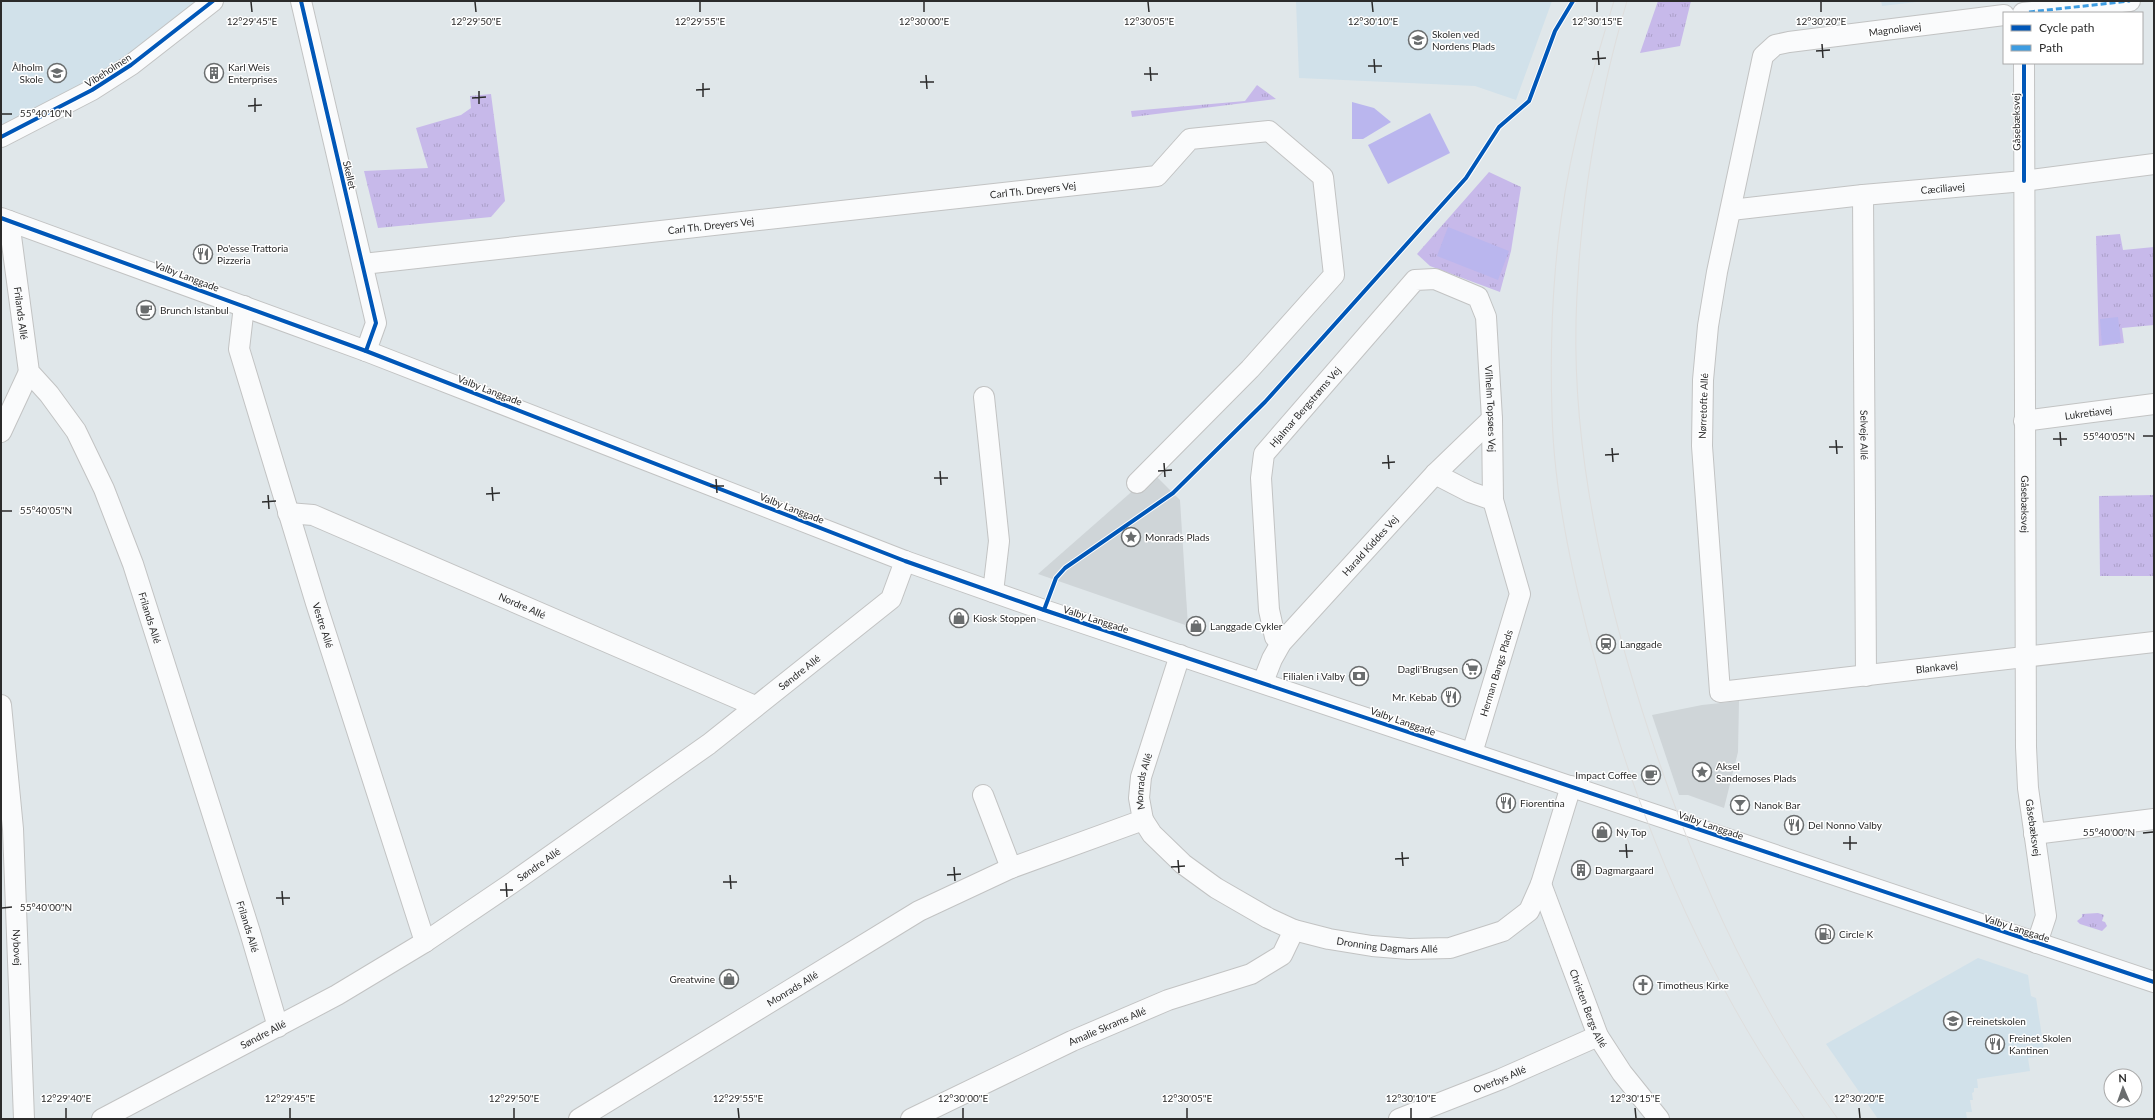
<svg xmlns="http://www.w3.org/2000/svg" width="2155" height="1120" font-family="Lato,sans-serif">
<style>
.education{fill:#d1e1ea}
.grass{fill:url(#grass-tufts)}
.pitch{fill:#bab6ee}
.plaza{fill:#cfd5d8}
.lines{fill:none;stroke-linecap:round;stroke-linejoin:round}
.minor-casing{stroke:#c2c3c3;stroke-width:22}
.minor{stroke:#fafbfc;stroke-width:20}
.tram{stroke:#dfdedd;stroke-width:1}
.quiet{stroke:#3d9ce1;stroke-width:3;stroke-dasharray:6 3;stroke-linecap:butt}
.cycleway-casing{stroke:#fff;stroke-width:6}
.cycleway{stroke:#0057b8;stroke-width:4}
.ticks{fill:none;stroke:#2b2b2b;stroke-width:1.5}
.labels{text-anchor:middle;stroke-width:3;stroke-linejoin:round;paint-order:stroke}
.street-label{font-size:10px;fill:#2b2b2b;stroke:#fff}
.poi-label{font-size:10px;fill:#2b2b2b;stroke:#fff;text-anchor:start}
.ticks-label{font-size:10px;text-anchor:middle;fill:#2b2b2b;stroke:#fff;stroke-width:3;stroke-linejoin:round;paint-order:stroke}
</style>
<defs>
<pattern id="grass-tufts" width="24" height="20" patternUnits="userSpaceOnUse"><rect width="24" height="20" fill="#c7b9ea"/><path d="M3 7l-1-3M5 7V3M7 7l1-3M15 17l-1-3M17 17v-4M19 17l1-3" fill="none" stroke="#ab9fc9"/></pattern>
</defs>
<rect width="100%" height="100%" fill="#e0e7ea"/>
<g class="education">
<path d="M1,1h208l-74,58 -134,76z"/>
<path d="M1296,1h256l-36,99 -41,-14 -176,-8z"/>
<path d="M1881,1h44l-43,5z"/>
<path d="M1978,958l50,17 3,21 5,2 9,57 -17,3 2,13 -53,8 1,9h-4v4l-2,1 1,7h-3l2,12h-6l1,7h-89l-52,-75z"/>
</g>
<g class="grass">
<path d="M1658,1h33l-11,45 -40,7z"/>
<path d="M1257,85l19,14 -144,18 -1,-6 114,-10z"/>
<path d="M491,94l14,107 -14,16 -113,11 -14,-57 64,-3 -12,-40 45,-13 10,-7 -1,-12z"/>
<path d="M1489,172l32,15 -10,64 -11,41 -70,-26 -13,-12z"/>
<path d="M2120,234l3,16 31,-3v78l-32,3 2,15 -25,3 -3,-110z"/>
<path d="M2154,495v81h-54l-1,-80z"/>
<path d="M2098,913l6,2 -2,6 3,1 2,4 -5,5 -22,-7 -3,-3 5,-4v-3z"/>
</g>
<g class="pitch">
<path d="M1352,102l22,6 17,14 -28,17h-11z"/>
<path d="M1430,113l20,40 -62,31 -20,-39z"/>
<path d="M1448,227l61,24 -11,29 -61,-24z"/>
<path d="M2118,317l3,25 -19,3 -2,-26z"/>
</g>
<g class="plaza">
<path d="M1153,473l27,27 8,126 -150,-52z"/>
<path d="M1739,701l-1,51 -14,56 -36,-13h-9l-27,-80 50,-10z"/>
</g>
<g class="lines">
<g class="minor-casing">
<g id="minor">
<path d="M301,1l75,322 -10,28"/>
<path d="M2023,13l107,-12"/>
<path id="s1" d="M2004,15l-215,27 -14,3 -12,11 -46,216 -9,54 -5,54 -1,66 18,246 434,-50"/>
<path id="s2" d="M2024,63l2,684 2,41 18,128 -9,27"/>
<path d="M1,137l91,-47 39,-25 82,-64"/>
<path id="s3" d="M1863,195l3,481"/>
<path id="s4" d="M1731,210l132,-15 161,-14 130,-17"/>
<path d="M1,218l365,133 539,210 139,49 1110,372"/>
<path id="s5" d="M9,221l20,151 20,22 27,37 28,58 29,75 117,368 28,95"/>
<path id="s6" d="M363,264l794,-88 33,-37 79,-8 54,46 11,98 -84,94 -113,114"/>
<path id="s7" d="M244,306l-5,43 77,254 109,339"/>
<path d="M984,397l15,144 -6,51"/>
<path id="s8" d="M2024,421l130,-17"/>
<path d="M1,432l28,-60"/>
<path d="M1435,474l35,18 23,8"/>
<path id="s9" d="M288,513l25,2 442,191"/>
<path id="s10" d="M1281,643l-6,-6 -6,-27 -8,-132 3,-24 151,-174 20,-1 43,18 8,20 6,102 1,81 27,94 -48,159"/>
<path id="s11" d="M1263,682l9,-23 9,-16 154,-169 57,-55"/>
<path id="s12" d="M1,705l12,124 11,290"/>
<path d="M983,795l28,73"/>
<path id="s13" d="M1143,820l9,14 31,30 33,24 52,30 26,12 35,9 43,7 37,3 41,-1 53,-17 26,-20 12,-27 30,-98"/>
<path d="M2034,834l120,-15"/>
<path id="s14" d="M1541,884l57,152 24,37 37,46"/>
<path id="s15" d="M102,1119l235,-124 88,-53 87,-59 197,-139 182,-145 14,-38"/>
<path id="s16" d="M579,1119l340,-208 92,-43 132,-48 -4,-22 2,-21 39,-122"/>
<path id="s17" d="M911,1119l161,-78 96,-41 83,-26 31,-19 12,-25"/>
<path id="s18" d="M1399,1119l102,-40 97,-43"/>
</g>
</g>
<use href="#minor" class="minor"/>
<g class="tram">
<path d="M1614,1c-22,72 -43,143 -53,218 -9,64 -11,131 -9,195 2,76 19,154 38,227 35,136 86,268 157,389 18,31 38,60 58,89"/>
<path d="M1627,1c-31,105 -48,211 -51,320 -3,130 27,266 66,389 46,146 106,285 196,409"/>
</g>
<path class="quiet" d="M2029,12l101,-11"/>
<g class="cycleway-casing">
<g id="cycleway">
<path d="M301,1l75,322 -10,28"/>
<path d="M1,137l91,-47 39,-25 82,-64"/>
<path d="M2024,181v-118"/>
<path d="M1,218l365,133 539,210 139,49 1110,372"/>
<path d="M1044,610l12,-32 9,-10 108,-75 92,-91 201,-224 33,-51 30,-26 26,-70 18,-30"/>
</g>
</g>
<use href="#cycleway" class="cycleway"/>
</g>
<path class="ticks" d="M251,2l1,10M475,2l1,10M700,2v10M924,2v10M1148,2l1,10M1372,2l1,10M1597,2v10M1821,2v10M1822,44l1,14M1598,51l1,14M1816,51l14,-1M1374,59l1,14M1592,59l14,-1M1368,66h14M1150,67l1,14M1144,74h14M926,75l1,14M920,82h14M703,83v14M696,90l14,-1M479,91v13M255,98v14M472,98l14,-1M248,106l14,-1M2,114h10M2060,432l1,14M2143,436h10M2053,439h14M1836,440l1,14M1829,447h14M1612,448l1,14M1388,455l1,14M1605,455l14,-1M1164,463l1,14M1382,463l13,-1M940,471l1,14M1158,471l14,-1M934,478h14M716,479l1,14M710,486h14M492,487l1,14M486,494l14,-1M268,495l1,14M262,502l14,-1M2,511h10M2143,833l10,-1M1850,836v14M1843,843h14M1626,844l1,14M1619,851h14M1402,852l1,14M1395,859l14,-1M1178,860l1,13M954,867l1,14M1171,867l14,-1M730,875l1,14M947,875l14,-1M723,882h14M506,883l1,14M500,890h13M282,891l1,14M276,898h14M2,908l10,-1M66,1108v10M290,1108v10M514,1108v10M738,1108l1,10M963,1108v10M1187,1108v10M1411,1108v10M1635,1108l1,10M1859,1108l1,10"/>
<defs>
<g id="school-ring" transform="scale(1)"><circle r="9.5" fill="#fff" stroke="#6a6d6e" stroke-width="1.5"/><path d="M0-5L7-2L0 1L-7-2ZM-4 1L0 2.5L4 1V4Q0 6-4 4Z" fill="#6a6d6e"/></g>
<g id="building-ring" transform="scale(1)"><circle r="9.5" fill="#fff" stroke="#6a6d6e" stroke-width="1.5"/><path d="M-4-6H4V6H1V3H-1V6H-4ZM-2.5-4.3h1.7v1.8h-1.7ZM.8-4.3h1.7v1.8H.8ZM-2.5-1h1.7V.8h-1.7ZM.8-1h1.7V.8H.8Z" fill="#6a6d6e"/></g>
<g id="restaurant-ring" transform="scale(1)"><circle r="9.5" fill="#fff" stroke="#6a6d6e" stroke-width="1.5"/><path d="M-5-6h1v4h1v-4h1v4h1v-4h1v5L-1.5 .5V6h-2V.5L-5-1ZM5-6V6H3V1.5H1.5Q1.5-4 5-6Z" fill="#6a6d6e"/></g>
<g id="cafe-ring" transform="scale(1)"><circle r="9.5" fill="#fff" stroke="#6a6d6e" stroke-width="1.5"/><path d="M-5.5-4.5H6V0H3Q3 3.5 0 3.5H-2.5Q-5.5 3.5-5.5 0ZM3-3.2v2h1.7v-2ZM-6 4.5H4V6H-6Z" fill="#6a6d6e"/></g>
<g id="sight-ring" transform="scale(1)"><circle r="9.5" fill="#fff" stroke="#6a6d6e" stroke-width="1.5"/><path d="M0-6L1.8-2.2L6-1.7L2.9 1.2L3.7 5.4L0 3.3L-3.7 5.4L-2.9 1.2L-6-1.7L-1.8-2.2Z" fill="#6a6d6e"/></g>
<g id="shop-ring" transform="scale(1)"><circle r="9.5" fill="#fff" stroke="#6a6d6e" stroke-width="1.5"/><path d="M-5-2.5h2.3a2.7 3.5 0 0 1 5.4 0H5L5.5 6h-11ZM-1.5-2.5h3a1.5 2.3 0 0 0-3 0Z" fill="#6a6d6e"/></g>
<g id="station-ring" transform="scale(1)"><circle r="9.5" fill="#fff" stroke="#6a6d6e" stroke-width="1.5"/><path d="M-3-6H3Q5-6 5-4V2Q5 4 3 4L4.5 6H3L1.5 4h-3L-3 6H-4.5L-3 4Q-5 4-5 2V-4Q-5-6-3-6ZM-3.5-4v3h7v-3ZM-3.5 1v1.5H-2V1ZM2 1v1.5H3.5V1Z" fill="#6a6d6e"/></g>
<g id="supermarket-ring" transform="scale(1)"><circle r="9.5" fill="#fff" stroke="#6a6d6e" stroke-width="1.5"/><path d="M-6-5.5h2.5l.6 2H6L4.5 2H-2.5L-4.4-4H-6ZM-1.5 3.2a1.3 1.3 0 1 0 .1 0ZM3 3.2a1.3 1.3 0 1 0 .1 0Z" fill="#6a6d6e"/></g>
<g id="bank-ring" transform="scale(1)"><circle r="9.5" fill="#fff" stroke="#6a6d6e" stroke-width="1.5"/><path d="M-6-4H6V4H-6ZM0-2.3a2.3 2.3 0 1 0 0 4.6a2.3 2.3 0 1 0 0-4.6Z" fill="#6a6d6e"/></g>
<g id="bar-ring" transform="scale(1)"><circle r="9.5" fill="#fff" stroke="#6a6d6e" stroke-width="1.5"/><path d="M-6-5H6L.8 .8V4.5H3.5V6h-7V4.5H-.8V.8Z" fill="#6a6d6e"/></g>
<g id="fuel-ring" transform="scale(1)"><circle r="9.5" fill="#fff" stroke="#6a6d6e" stroke-width="1.5"/><path d="M-5.5-6h7V0h2V4h1.3V-2.5L3-4.5l.8-.8L6-3V5H2.5V1h-1V6h-7ZM-4.2-4.7v3.2H.2V-4.7Z" fill="#6a6d6e"/></g>
<g id="church-ring" transform="scale(1)"><circle r="9.5" fill="#fff" stroke="#6a6d6e" stroke-width="1.5"/><path d="M-1.2-6h2.4v3.5h3.3v2.4h-3.3V6h-2.4V-.1h-3.3v-2.4h3.3Z" fill="#6a6d6e"/></g>
</defs>
<g fill-rule="evenodd">
<use href="#school-ring" x="1418" y="40"/>
<use href="#school-ring" x="57" y="73"/>
<use href="#building-ring" x="214" y="73"/>
<use href="#restaurant-ring" x="203" y="254"/>
<use href="#cafe-ring" x="146" y="310"/>
<use href="#sight-ring" x="1131" y="537"/>
<use href="#shop-ring" x="959" y="618"/>
<use href="#shop-ring" x="1196" y="626"/>
<use href="#station-ring" x="1606" y="644"/>
<use href="#supermarket-ring" x="1472" y="669"/>
<use href="#bank-ring" x="1359" y="676"/>
<use href="#restaurant-ring" x="1451" y="697"/>
<use href="#sight-ring" x="1702" y="772"/>
<use href="#cafe-ring" x="1651" y="775"/>
<use href="#restaurant-ring" x="1506" y="803"/>
<use href="#bar-ring" x="1740" y="805"/>
<use href="#restaurant-ring" x="1794" y="825"/>
<use href="#shop-ring" x="1602" y="832"/>
<use href="#building-ring" x="1581" y="870"/>
<use href="#fuel-ring" x="1825" y="934"/>
<use href="#shop-ring" x="729" y="979"/>
<use href="#church-ring" x="1643" y="985"/>
<use href="#school-ring" x="1953" y="1021"/>
<use href="#restaurant-ring" x="1995" y="1044"/>
</g>
<g class="labels">
<g class="street-label">
<text transform="translate(1895 29) rotate(-7)" y="4">Magnoliavej</text>
<text transform="translate(108 70) rotate(-33)" y="4">Vibeholmen</text>
<text transform="translate(2016 122) rotate(-91)" y="4">Gåsebæksvej</text>
<text transform="translate(350 175) rotate(77)" y="4">Skellet</text>
<text dy="4" stroke="none"><textPath href="#s4" startOffset="213">Cæciliavej</textPath></text>
<text dy="4" stroke="none"><textPath href="#s6" startOffset="674">Carl Th. Dreyers Vej</textPath></text>
<text dy="4" stroke="none"><textPath href="#s6" startOffset="350">Carl Th. Dreyers Vej</textPath></text>
<text transform="translate(187 276) rotate(21)" y="4">Valby Langgade</text>
<text dy="4" stroke="none"><textPath href="#s5" startOffset="93">Frilands Allé</textPath></text>
<text transform="translate(490 390) rotate(21)" y="4">Valby Langgade</text>
<text transform="translate(1703 406) rotate(-88)" y="4">Nørretofte Allé</text>
<text dy="4" stroke="none"><textPath href="#s10" startOffset="255">Hjalmar Bergstrøms Vej</textPath></text>
<text dy="4" stroke="none"><textPath href="#s10" startOffset="603">Vilhelm Topsøes Vej</textPath></text>
<text dy="4" stroke="none"><textPath href="#s8" startOffset="65">Lukretiavej</textPath></text>
<text dy="4" stroke="none"><textPath href="#s3" startOffset="240">Selveje Allé</textPath></text>
<text dy="4" stroke="none"><textPath href="#s2" startOffset="441">Gåsebæksvej</textPath></text>
<text transform="translate(792 508) rotate(21)" y="4">Valby Langgade</text>
<text dy="4" stroke="none"><textPath href="#s11" startOffset="175">Harald Kiddes Vej</textPath></text>
<text dy="4" stroke="none"><textPath href="#s9" startOffset="253">Nordre Allé</textPath></text>
<text dy="4" stroke="none"><textPath href="#s5" startOffset="429">Frilands Allé</textPath></text>
<text transform="translate(1096 619) rotate(18)" y="4">Valby Langgade</text>
<text dy="4" stroke="none"><textPath href="#s7" startOffset="332">Vestre Allé</textPath></text>
<text dy="4" stroke="none"><textPath href="#s1" startOffset="1108">Blankavej</textPath></text>
<text dy="4" stroke="none"><textPath href="#s15" startOffset="830">Søndre Allé</textPath></text>
<text transform="translate(1496 673) rotate(-73)" y="4">Herman Bangs Plads</text>
<text transform="translate(1403 721) rotate(19)" y="4">Valby Langgade</text>
<text dy="4" stroke="none"><textPath href="#s16" startOffset="680">Monrads Allé</textPath></text>
<text transform="translate(1711 825) rotate(19)" y="4">Valby Langgade</text>
<text dy="4" stroke="none"><textPath href="#s2" startOffset="765">Gåsebæksvej</textPath></text>
<text dy="4" stroke="none"><textPath href="#s15" startOffset="506">Søndre Allé</textPath></text>
<text dy="4" stroke="none"><textPath href="#s5" startOffset="753">Frilands Allé</textPath></text>
<text transform="translate(2017 928) rotate(18)" y="4">Valby Langgade</text>
<text dy="4" stroke="none"><textPath href="#s13" startOffset="284">Dronning Dagmars Allé</textPath></text>
<text dy="4" stroke="none"><textPath href="#s12" startOffset="243">Nybovej</textPath></text>
<text dy="4" stroke="none"><textPath href="#s16" startOffset="250">Monrads Allé</textPath></text>
<text dy="4" stroke="none"><textPath href="#s14" startOffset="133">Christen Bergs Allé</textPath></text>
<text dy="4" stroke="none"><textPath href="#s17" startOffset="217">Amalie Skrams Allé</textPath></text>
<text dy="4" stroke="none"><textPath href="#s15" startOffset="182">Søndre Allé</textPath></text>
<text dy="4" stroke="none"><textPath href="#s18" startOffset="108">Overbys Allé</textPath></text>
</g>
<g class="poi-label">
<text x="1432" y="38">Skolen ved<tspan x="1432" dy="12">Nordens Plads</tspan></text>
<text x="43" y="71" text-anchor="end">Ålholm<tspan x="43" dy="12">Skole</tspan></text>
<text x="228" y="71">Karl Weis<tspan x="228" dy="12">Enterprises</tspan></text>
<text x="217" y="252">Po'esse Trattoria<tspan x="217" dy="12">Pizzeria</tspan></text>
<text x="160" y="314">Brunch Istanbul</text>
<text x="1145" y="541">Monrads Plads</text>
<text x="973" y="622">Kiosk Stoppen</text>
<text x="1210" y="630">Langgade Cykler</text>
<text x="1620" y="648">Langgade</text>
<text x="1458" y="673" text-anchor="end">Dagli'Brugsen</text>
<text x="1345" y="680" text-anchor="end">Filialen i Valby</text>
<text x="1437" y="701" text-anchor="end">Mr. Kebab</text>
<text x="1716" y="770">Aksel<tspan x="1716" dy="12">Sandemoses Plads</tspan></text>
<text x="1637" y="779" text-anchor="end">Impact Coffee</text>
<text x="1520" y="807">Fiorentina</text>
<text x="1754" y="809">Nanok Bar</text>
<text x="1808" y="829">Del Nonno Valby</text>
<text x="1616" y="836">Ny Top</text>
<text x="1595" y="874">Dagmargaard</text>
<text x="1839" y="938">Circle K</text>
<text x="715" y="983" text-anchor="end">Greatwine</text>
<text x="1657" y="989">Timotheus Kirke</text>
<text x="1967" y="1025">Freinetskolen</text>
<text x="2009" y="1042">Freinet Skolen<tspan x="2009" dy="12">Kantinen</tspan></text>
</g>
</g>
<g class="ticks-label">
<text x="252" y="25">12°29'45"E</text>
<text x="476" y="25">12°29'50"E</text>
<text x="700" y="25">12°29'55"E</text>
<text x="924" y="25">12°30'00"E</text>
<text x="1149" y="25">12°30'05"E</text>
<text x="1373" y="25">12°30'10"E</text>
<text x="1597" y="25">12°30'15"E</text>
<text x="1821" y="25">12°30'20"E</text>
<text x="46" y="117">55°40'10"N</text>
<text x="2109" y="440">55°40'05"N</text>
<text x="46" y="514">55°40'05"N</text>
<text x="2109" y="836">55°40'00"N</text>
<text x="46" y="911">55°40'00"N</text>
<text x="66" y="1102">12°29'40"E</text>
<text x="290" y="1102">12°29'45"E</text>
<text x="514" y="1102">12°29'50"E</text>
<text x="738" y="1102">12°29'55"E</text>
<text x="963" y="1102">12°30'00"E</text>
<text x="1187" y="1102">12°30'05"E</text>
<text x="1411" y="1102">12°30'10"E</text>
<text x="1635" y="1102">12°30'15"E</text>
<text x="1859" y="1102">12°30'20"E</text>
</g>
<rect width="2155" height="1120" fill="none" stroke="#2b2b2b" stroke-width="4"/>
<rect x="2003" y="12" width="140" height="52" fill="#ffffff" stroke="#aaaaaa"/>
<rect x="2011" y="25" width="20" height="6" fill="#0057b8" stroke="#aaaaaa"/>
<text x="2039" y="32" font-size="12" fill="#2b2b2b">Cycle path</text>
<rect x="2011" y="45" width="20" height="6" fill="#3d9ce1" stroke="#aaaaaa"/>
<text x="2039" y="52" font-size="12" fill="#2b2b2b">Path</text>
<g transform="translate(2123 1088) rotate(358)"><circle r="19" fill="#ffffff" stroke="#aaaaaa"/>
<path d="M0-3L7 15L0 10L-7 15Z" fill="#6a6d6e"/>
<text y="-6" font-size="11" font-weight="bold" text-anchor="middle" fill="#2b2b2b">N</text>
</g>
</svg>
